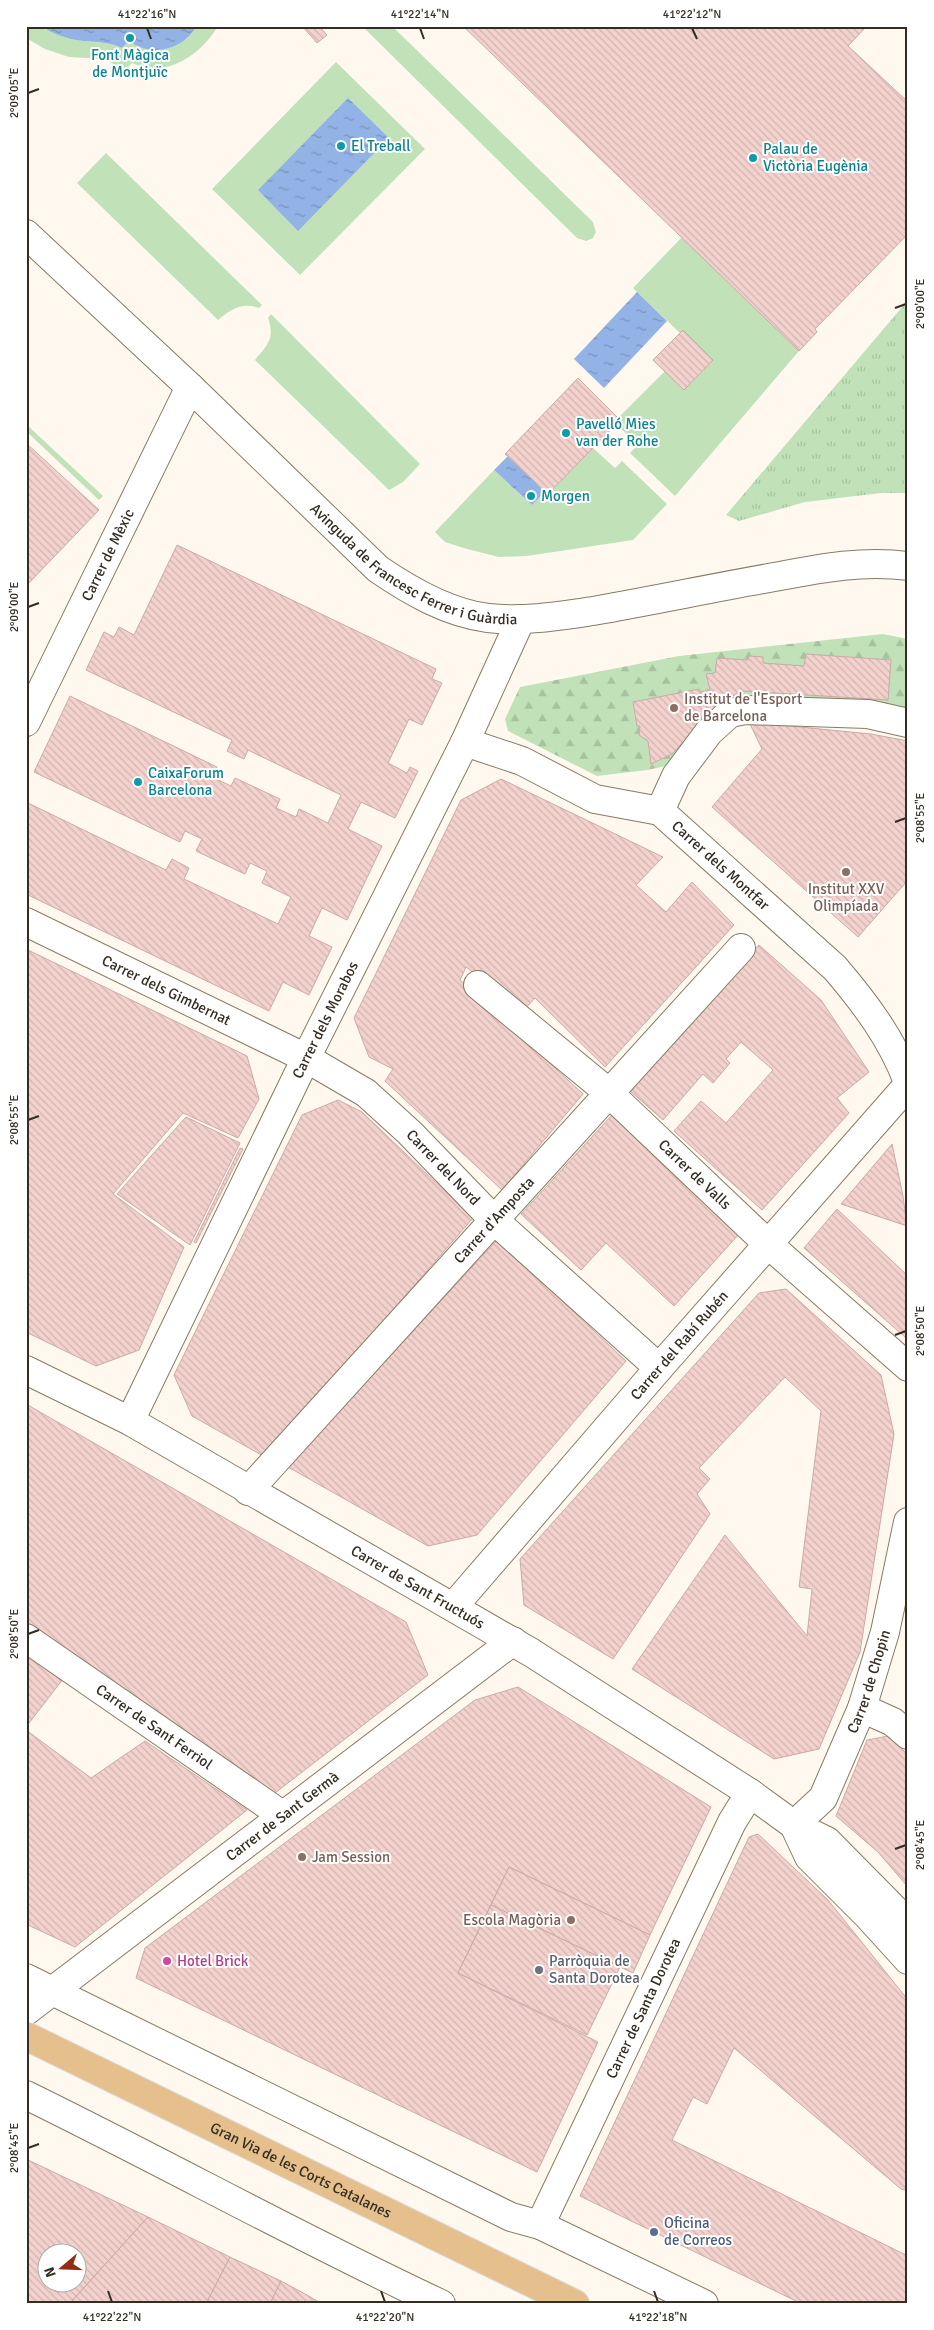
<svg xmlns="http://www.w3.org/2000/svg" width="934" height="2330" font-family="Signika,sans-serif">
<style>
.green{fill:#c1e2b8}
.forest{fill:url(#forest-firs)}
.park{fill:url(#park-tufts)}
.water{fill:url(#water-ripples)}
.building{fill:url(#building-back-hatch);stroke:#cbaaa7;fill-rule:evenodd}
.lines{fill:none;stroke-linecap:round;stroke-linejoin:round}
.minor-casing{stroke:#887b63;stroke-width:30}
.major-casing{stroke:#dad9d7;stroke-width:30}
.minor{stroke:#fff;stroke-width:28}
.major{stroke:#e5bf8c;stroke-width:28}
.ticks{fill:none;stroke:#332d23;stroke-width:2}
.culture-dot{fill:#0f9aa8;stroke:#fff;stroke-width:2}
.education-dot{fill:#8d6e63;stroke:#fff;stroke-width:2}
.hotel-dot{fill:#d1479c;stroke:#fff;stroke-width:2}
.worship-dot{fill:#6b7280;stroke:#fff;stroke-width:2}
.service-dot{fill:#5c6f8a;stroke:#fff;stroke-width:2}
.labels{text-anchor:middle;stroke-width:4;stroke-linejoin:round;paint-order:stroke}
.culture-label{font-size:15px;fill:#0d838f;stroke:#fff;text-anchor:start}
.street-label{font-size:15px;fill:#332d23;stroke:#fff}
.education-label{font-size:15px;fill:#785e54;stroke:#fff;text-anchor:start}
.hotel-label{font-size:15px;fill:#b23c85;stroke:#fff;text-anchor:start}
.worship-label{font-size:15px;fill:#5b616d;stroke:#fff;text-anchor:start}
.service-label{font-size:15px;fill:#4e5e75;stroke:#fff;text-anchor:start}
.neatline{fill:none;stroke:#332d23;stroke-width:2}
.ticks-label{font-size:12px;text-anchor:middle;fill:#332d23}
</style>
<defs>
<pattern id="forest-firs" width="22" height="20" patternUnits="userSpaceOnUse" patternTransform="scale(1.25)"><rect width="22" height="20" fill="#c1e2b8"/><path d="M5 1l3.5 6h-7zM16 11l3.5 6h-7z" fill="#a6c29e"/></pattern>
<pattern id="park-tufts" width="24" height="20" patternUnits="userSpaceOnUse" patternTransform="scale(1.25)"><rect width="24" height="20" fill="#c1e2b8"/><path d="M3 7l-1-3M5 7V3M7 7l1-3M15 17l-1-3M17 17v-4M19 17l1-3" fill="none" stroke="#a6c29e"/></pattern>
<pattern id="water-ripples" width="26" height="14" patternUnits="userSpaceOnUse" patternTransform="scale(1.25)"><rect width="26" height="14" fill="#93b3e7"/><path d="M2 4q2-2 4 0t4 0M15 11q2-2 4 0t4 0" fill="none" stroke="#7992bb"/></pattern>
<pattern id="building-back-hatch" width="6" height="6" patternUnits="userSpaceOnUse" patternTransform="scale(1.25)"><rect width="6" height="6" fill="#f3d1cd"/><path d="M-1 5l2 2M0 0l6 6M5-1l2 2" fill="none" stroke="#d1b4b0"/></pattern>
</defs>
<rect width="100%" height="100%" fill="#fff8ee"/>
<g class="green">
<path d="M26,26c19,0 35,10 53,14 15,3 28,1 43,8l7,-7c21,15 54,9 68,-15h21c-17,29 -52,53 -86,37l-10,11 -10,-11 -8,-4 -35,-2 -24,-8 -19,-11z"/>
<path d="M362,26h30l201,196 3,10 -3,6 -7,3 -9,-3z"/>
<path d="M336,62l89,87 -125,126 -88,-86z"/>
<path d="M106,153l2,2 154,150 -3,3c-16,-6 -28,1 -41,12l-141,-137z"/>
<path d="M682,237l117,114 -124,145 -45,-43 8,-8 -22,-21 4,-4 -2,-2 47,-47 19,19 29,-30 -30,-30 -3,3 -47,-45z"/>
<path d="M271,314l149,150 -17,18 -14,8 -134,-130c13,-16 20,-21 13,-42z"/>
<path d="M26,424l77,72 -4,4 -73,-69z"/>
<path d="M593,448l22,20 7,-7 45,43 -34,36 -106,16 -28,1 -32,-8 -22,-7 -10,-10 59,-62 38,35 13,-13 3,2z"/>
</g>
<path class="forest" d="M883,634l25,5v72l-154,-16 -11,2 -72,68 -24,5 -50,6 -89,-45 -3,-12 15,-32 159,-31z"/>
<path class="park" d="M908,300v193h-27l-76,9 -66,19 -13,-6z"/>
<g class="water">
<path d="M41,26h156c-15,25 -46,31 -68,15l-7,7c-13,-6 -25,-6 -39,-7 -15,-2 -30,-7 -42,-15z"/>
<path d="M348,98l41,40 -91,93 -40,-41z"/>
<path d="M637,292l30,29 -63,67 -30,-29z"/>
<path d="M508,456l37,36 -13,13 -38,-35z"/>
</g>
<g class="building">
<path d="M302,26h17l8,9 -10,8z"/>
<path d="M463,26h404l-19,20 60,56v132l-93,95 2,3 -18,19z"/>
<path d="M683,330l30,30 -29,30 -31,-30z"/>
<path d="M578,378l42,42 -72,74 -43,-40z"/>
<path d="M26,443l73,67 -73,76z"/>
<path d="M177,545l259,124 -4,10 10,4 -20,42 -13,-6 -21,44 19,10 3,-6 8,4 -23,47 -34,-16 -13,27 34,17 -35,74 -25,-12 -13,28 23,11 -23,48 -26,-13 -14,29 -243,-117 2,-91 138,67 6,-11 17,9 -5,11 94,45 13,-27 -29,-14 5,-12 -17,-8 -5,11 -49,-23 6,-12 -17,-8 -5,11 -146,-70 36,-76 147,71 -5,10 19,9 4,-8 45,21 -4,9 20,9 3,-8 29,14 13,-28 -93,-45 -4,9 -17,-8 5,-11 -146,-70 18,-38 10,5 5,-10 15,8z"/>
<path d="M806,654l85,6 -3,40 -146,-9 -20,10 -50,53 -21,10 -3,-23 -9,-6 1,-9h-3l-4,-24 66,-13 1,3 10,-2 -4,-16 9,-1 2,-15 31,2 1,-4 14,1v6l41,3z"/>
<path d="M749,722l122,12 37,7v139l-50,57 -146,-130 50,-58z"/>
<path d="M501,779l162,78 -27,28 30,27 26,-30 42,43 -129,142 -70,-69 -12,13 -57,-44 -6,13 123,114 -81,96 -117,-109 8,-12 -24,-12 -15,-39 107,-218z"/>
<path d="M759,945l62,55 48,72 -32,26 12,15 -87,97 -88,-79 27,-30 25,22 47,-53 -32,-28 -15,17 4,4 -17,20 -10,-9 -40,46 -34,-30z"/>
<path d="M26,949l221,107 12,43 -21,39 -55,-25 -70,81 71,53 -45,103 -43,16 -70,-34z"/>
<path d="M338,1100l24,12 111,106 -208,239 -73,-41 -18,-41 128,-260z"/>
<path d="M612,1115l128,118 -66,73 -68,-63 -25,27 -60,-56z"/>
<path d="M186,1117l54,26 -50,102 -73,-51z"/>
<path d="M892,1144l11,52 4,30 -66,-22z"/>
<path d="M240,1148l3,1 -47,94 -2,-1z"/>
<path d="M837,1209l71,67 -2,62 -102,-90z"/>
<path d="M497,1240l129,121 -149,174 -49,11 -140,-79z"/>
<path d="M786,1289l95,86 13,59 -34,218 -41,97 -45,10 -142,-90 93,-134 82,101 5,-47 -13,-2 22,-176 -36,-34 -86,91 11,11 -13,15 13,20 -97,145 -89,-54 -4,-46 239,-266z"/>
<path d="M26,1404l380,218 22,53 -157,121 -245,-174z"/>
<path d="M26,1650l37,29 -37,48z"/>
<path d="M518,1687l193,120 -61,128 -141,-68 -51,106 140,69 -61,130 -401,-194 9,-30 330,-248z"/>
<path d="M26,1730l65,48 54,-37 102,69 -172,137 -49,-23z"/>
<path d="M888,1736l20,19v132l-30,-35 -42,-36 31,-76z"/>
<path d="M758,1834l70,66 80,100v191l-7,-2 -167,-141 -27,56 -14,-7 -21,43 236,116v48h-106l-222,-108 169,-359z"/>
<path d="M509,1867l141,68 -17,38 -142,-68z"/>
<path d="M491,1905l129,62 -33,68 -129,-62z"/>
<path d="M26,2159l122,58 -79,87 -43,-2zM48,2252h30v30h-30z"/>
<path d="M148,2217l82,40 -24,47h-131l-3,-3z"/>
<path d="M230,2257l51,24 -11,23h-64z"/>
<path d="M281,2281l26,14 15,9h-52z"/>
</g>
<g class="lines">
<g class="minor-casing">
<g id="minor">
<path id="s1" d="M26,234l164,153 188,182c32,22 70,44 110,49 34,4 71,-2 105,-7 63,-11 124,-24 187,-35 42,-8 84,-16 128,-10"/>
<path id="s2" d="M26,722l164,-335"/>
<path id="s3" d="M465,742l57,19 73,38 65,12 175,157c30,35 57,71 73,114"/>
<path d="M660,811l16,-35 33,-44 21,-19 15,-3 123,4 40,9"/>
<path id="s4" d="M26,922l280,136 60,35 44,40 84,87 165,148"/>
<path id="s5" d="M478,985l130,107 160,152 140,123"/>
<path id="s6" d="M26,1370l104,51 402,232 218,140 44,32 33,16 81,82"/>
<path id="s7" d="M130,1421l176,-363 159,-316 56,-123"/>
<path id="s8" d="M248,1491l493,-543"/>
<path id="s9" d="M453,1607l206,-239 249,-283"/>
<path id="s10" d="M26,1638l256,177"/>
<path d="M862,1708l31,14 15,13"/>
<path id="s11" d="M794,1825l29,-27 39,-90 23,-76 23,-110"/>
<path d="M794,1825l15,32 59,59 40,44"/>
<path d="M26,1978l485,239 29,8 164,79"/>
<path id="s12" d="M26,2011l487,-370"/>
<path d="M26,2095c139,68 274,143 415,209"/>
<path id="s13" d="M540,2225l192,-403 18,-29"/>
</g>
</g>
<g class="major-casing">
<g id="major">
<path id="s14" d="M26,2036l549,268"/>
</g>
</g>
<use href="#minor" class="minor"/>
<use href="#major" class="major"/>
</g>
<path class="ticks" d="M147,28l4,11M420,28l4,11M692,28l5,11M28,93l11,-4M895,308l11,-4M28,607l11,-4M895,822l11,-4M28,1120l11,-4M895,1335l11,-4M28,1634l11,-4M895,1849l11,-4M28,2148l11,-4M108,2291l4,11M381,2291l4,11M654,2291l4,11"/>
<g class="culture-dot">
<circle cx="130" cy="38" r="5"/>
<circle cx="341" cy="146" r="5"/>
<circle cx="753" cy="158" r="5"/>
<circle cx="566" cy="433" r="5"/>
<circle cx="531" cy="496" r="5"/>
<circle cx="138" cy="782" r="5"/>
</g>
<g class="education-dot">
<circle cx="674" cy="708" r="5"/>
<circle cx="846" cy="872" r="5"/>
<circle cx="302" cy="1857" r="5"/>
<circle cx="571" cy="1920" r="5"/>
</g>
<circle class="hotel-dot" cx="167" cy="1961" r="5"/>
<circle class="worship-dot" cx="539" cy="1970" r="5"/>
<circle class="service-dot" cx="654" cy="2232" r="5"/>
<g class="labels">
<g class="culture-label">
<text x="130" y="60" text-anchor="middle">Font Màgica<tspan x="130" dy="17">de Montjuïc</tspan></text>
<text x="351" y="151">El Treball</text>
<text x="763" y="154">Palau de<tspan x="763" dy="17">Victòria Eugènia</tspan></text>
<text x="576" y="429">Pavelló Mies<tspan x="576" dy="17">van der Rohe</tspan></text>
<text x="541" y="501">Morgen</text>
<text x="148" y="778">CaixaForum<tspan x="148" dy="17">Barcelona</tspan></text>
</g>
<g class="street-label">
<text dy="5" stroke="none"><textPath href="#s2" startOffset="186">Carrer de Mèxic</textPath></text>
<text dy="5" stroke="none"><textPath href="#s1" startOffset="516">Avinguda de Francesc Ferrer i Guàrdia</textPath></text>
<text dy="5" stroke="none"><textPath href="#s3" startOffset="290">Carrer dels Montfar</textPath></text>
<text dy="5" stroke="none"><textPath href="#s4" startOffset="156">Carrer dels Gimbernat</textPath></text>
<text dy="5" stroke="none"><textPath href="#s7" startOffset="446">Carrer dels Morabos</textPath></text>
<text dy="5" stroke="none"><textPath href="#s4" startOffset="488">Carrer del Nord</textPath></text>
<text dy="5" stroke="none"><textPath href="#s5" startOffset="288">Carrer de Valls</textPath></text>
<text dy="5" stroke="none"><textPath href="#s8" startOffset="366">Carrer d'Amposta</textPath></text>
<text dy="5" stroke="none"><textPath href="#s9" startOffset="346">Carrer del Rabí Rubén</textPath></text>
<text dy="5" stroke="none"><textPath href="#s6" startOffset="448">Carrer de Sant Fructuós</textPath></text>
<text dy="5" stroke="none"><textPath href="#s11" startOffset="165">Carrer de Chopin</textPath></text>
<text dy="5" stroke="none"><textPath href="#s10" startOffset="156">Carrer de Sant Ferriol</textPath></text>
<text dy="5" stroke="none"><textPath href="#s12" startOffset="322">Carrer de Sant Germà</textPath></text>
<text dy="5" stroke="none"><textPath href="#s13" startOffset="240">Carrer de Santa Dorotea</textPath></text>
<text dy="5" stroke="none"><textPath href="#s14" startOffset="306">Gran Via de les Corts Catalanes</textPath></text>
</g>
<g class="education-label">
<text x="684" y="704">Institut de l'Esport<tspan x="684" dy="17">de Barcelona</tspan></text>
<text x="846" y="894" text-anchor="middle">Institut XXV<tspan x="846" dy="17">Olimpíada</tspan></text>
<text x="312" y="1862">Jam Session</text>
<text x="561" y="1925" text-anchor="end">Escola Magòria</text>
</g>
<g class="hotel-label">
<text x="177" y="1966">Hotel Brick</text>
</g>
<g class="worship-label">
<text x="549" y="1966">Parròquia de<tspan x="549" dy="17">Santa Dorotea</tspan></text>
</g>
<g class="service-label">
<text x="664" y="2228">Oficina<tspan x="664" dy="17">de Correos</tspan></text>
</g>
</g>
<rect width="934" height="2330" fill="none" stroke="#ffffff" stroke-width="55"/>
<g transform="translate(62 2268) rotate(251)"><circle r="24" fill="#ffffff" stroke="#adaba7"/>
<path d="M0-4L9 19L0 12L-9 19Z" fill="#942c13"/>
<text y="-8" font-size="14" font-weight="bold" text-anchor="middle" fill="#332d23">N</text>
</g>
<rect x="28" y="28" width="878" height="2274" class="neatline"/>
<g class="ticks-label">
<text x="147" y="18">41°22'16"N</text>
<text x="420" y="18">41°22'14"N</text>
<text x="692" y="18">41°22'12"N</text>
<text transform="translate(14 93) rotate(-90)" y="4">2°09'05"E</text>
<text transform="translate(920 304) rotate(-90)" y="4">2°09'00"E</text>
<text transform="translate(14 607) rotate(-90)" y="4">2°09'00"E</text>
<text transform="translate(920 818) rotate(-90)" y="4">2°08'55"E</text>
<text transform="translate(14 1120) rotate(-90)" y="4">2°08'55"E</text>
<text transform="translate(920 1331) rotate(-90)" y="4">2°08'50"E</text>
<text transform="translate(14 1634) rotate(-90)" y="4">2°08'50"E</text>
<text transform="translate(920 1845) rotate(-90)" y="4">2°08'45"E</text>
<text transform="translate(14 2148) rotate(-90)" y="4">2°08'45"E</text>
<text x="112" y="2321">41°22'22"N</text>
<text x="385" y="2321">41°22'20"N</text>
<text x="658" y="2321">41°22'18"N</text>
</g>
</svg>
